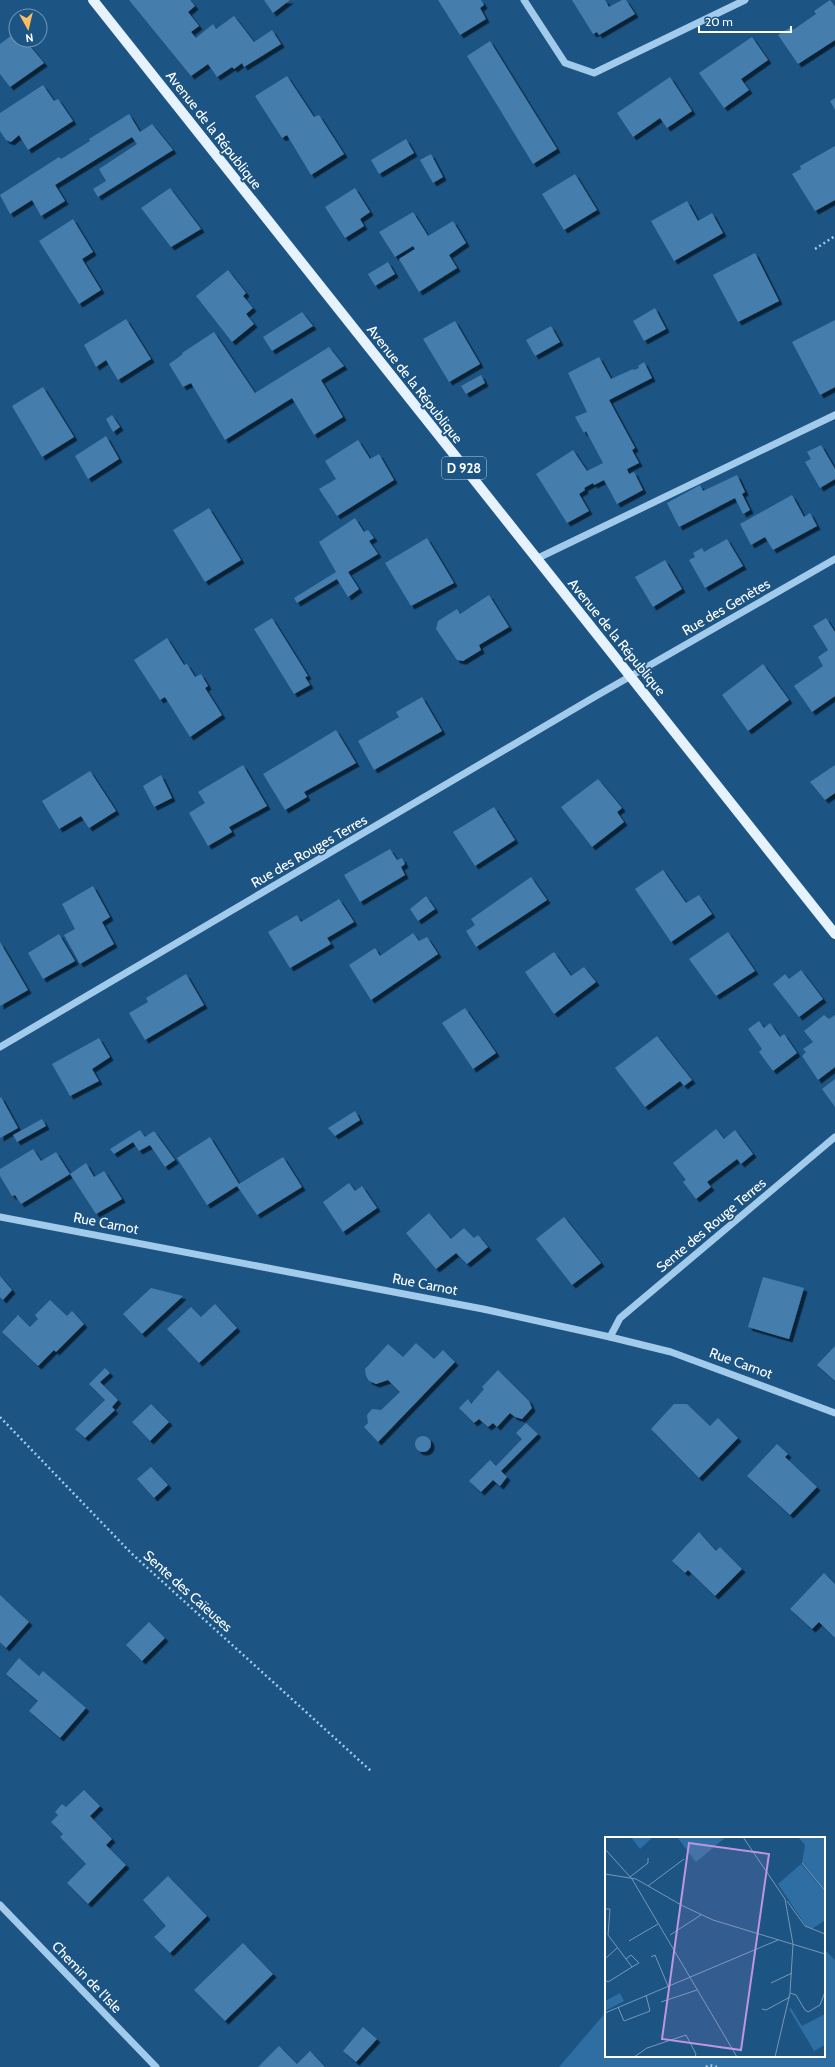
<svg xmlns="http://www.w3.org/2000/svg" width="835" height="2067" font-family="Cabin,sans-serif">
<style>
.green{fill:#2f6ea2}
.building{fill:#447ead;filter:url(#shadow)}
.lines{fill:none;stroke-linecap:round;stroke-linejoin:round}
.path{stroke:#a2caeb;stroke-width:2.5;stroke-dasharray:2 3;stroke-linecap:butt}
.minor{stroke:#a2caeb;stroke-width:7}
.major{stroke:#e6f2fe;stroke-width:10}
.labels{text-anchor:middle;stroke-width:3.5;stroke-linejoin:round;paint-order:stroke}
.shield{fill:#1c5484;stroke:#bbccda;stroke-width:1}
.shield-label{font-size:13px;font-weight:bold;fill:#fff}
.street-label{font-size:14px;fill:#fff;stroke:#1c5484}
.inset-road{fill:none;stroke:#7798b5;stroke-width:1}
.view{fill:#bd96df;fill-opacity:0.15;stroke:#bd96df;stroke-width:2}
.inset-edge{fill:none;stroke:#fff;stroke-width:2}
</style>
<defs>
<filter id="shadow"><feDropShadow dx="3.5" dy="3.5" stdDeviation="0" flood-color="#0009"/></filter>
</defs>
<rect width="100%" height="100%" fill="#1c5484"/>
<path class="green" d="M824,1949l11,11v107h-276l47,-55v44h218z"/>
<g class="building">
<path d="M129,0h61l5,6 -7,6 11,14 -8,6 5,6 17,-14 3,5 18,-13 20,26 18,-12 9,14 -37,23 -2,-4 -8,6 -2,-2 -15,10 -9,-13 -17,12z"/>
<path d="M264,0h26l-17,13z"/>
<path d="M438,0h43l3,5 -4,3 6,11 -26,16z"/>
<path d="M572,0h33l4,7 13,-7h4l9,14 -36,21 -2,-3 -4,2z"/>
<path d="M830,0l5,6v34l-37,24 -20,-29 13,-8 2,3 23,-16 -2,-3z"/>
<path d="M16,32v8h9l19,23 -34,24 -10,-13v-30z"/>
<path d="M752,37l16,23 -27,19 8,11 -25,18 -25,-35z"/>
<path d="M490,41l67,108 -24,15 -66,-108z"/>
<path d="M287,76l27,41 5,-2 25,39 -33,21 -24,-40 -5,3 -27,-42z"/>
<path d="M670,77l22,34 -25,17 -7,-10 -27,19 -16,-24z"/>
<path d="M43,85l11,16 4,-2 15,22 -45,29 -9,-15 -8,7 -5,-2 -6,-9v-18z"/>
<path d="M835,98v12l-5,-9z"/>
<path d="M129,114l11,18 12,-8 21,26 -75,47 -5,-8 13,-8 -7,-12 38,-25 -5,-7 -77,48 10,16 -24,15 -9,-16 -22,14 -10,-19 59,-38 2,2 29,-18 -1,-2z"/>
<path d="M406,139l8,14 -35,21 -8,-14z"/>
<path d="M835,146v54l-20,11 -23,-37 9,-5 -1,-3z"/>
<path d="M431,154l12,23 -10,6 -13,-23z"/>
<path d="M575,174l22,36 -33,20 -22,-36z"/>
<path d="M170,188l31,41 -30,18 -30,-39z"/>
<path d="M355,188l15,24 -10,7 4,7 -19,12 -20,-31z"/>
<path d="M687,201l11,20 14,-8 11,20 -49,28 -23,-40z"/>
<path d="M413,212l15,24 25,-15 13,22 -17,12 8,13 -38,24 -20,-33 16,-10 -2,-3 -18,11 -16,-25z"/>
<path d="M73,219l20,33 -11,7 19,31 -22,14 -40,-63z"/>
<path d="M755,253l24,48 -41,21 -25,-47z"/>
<path d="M388,262l7,12 -20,12 -7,-12z"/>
<path d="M228,270l18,23 -3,3 10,12 -7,6 8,10 -22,18 -36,-46z"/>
<path d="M655,308l11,21 -22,12 -11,-20z"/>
<path d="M302,312l11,14 -41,25 -9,-14z"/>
<path d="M126,319l25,40 -33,21 -12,-20 -10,7 -12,-22z"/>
<path d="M835,320v67l-15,8 -28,-53z"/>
<path d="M455,321l25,43 -31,18 -26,-43z"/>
<path d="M551,326l9,16 -25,14 -9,-16z"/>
<path d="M214,332l41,61 74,-46 15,19 -23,14 22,37 -29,18 -22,-37 -67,42 -34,-57 -8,4 -14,-23 14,-10 -1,-1z"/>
<path d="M599,357l12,22 22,-10 1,1 5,-2 -1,-2 6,-4 8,16 -43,22 26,48 -3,2 7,13 -12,6 2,5 5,-2 9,18 -26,14 -13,-24 -10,5 -1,-2 -9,5 1,2 -6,4 10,17 -22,12 -31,-49 37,-24 14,21 16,-8 -17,-32 -2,2 -9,-16 12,-5 -19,-39z"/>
<path d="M481,375l4,8 -19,11 -5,-8z"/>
<path d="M43,387l31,50 -32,20 -30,-51z"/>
<path d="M112,415l8,12 -7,5 -7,-13z"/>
<path d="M106,436l13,23 -31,20 -13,-23z"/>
<path d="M358,440l12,19 9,-5 15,26 -57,36 -18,-27 17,-10 -11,-18z"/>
<path d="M821,445l14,24v10l-15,9 -15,-26 6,-3 -4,-7z"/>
<path d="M737,475l8,17 -3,2 8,16 -7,4 -8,-16 -56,29 -12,-24 33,-18 3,6z"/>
<path d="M792,495l12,22 6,-4 7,13 -44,24 -8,-13 -14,8 -11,-21z"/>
<path d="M209,508l32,52 -36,22 -32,-52z"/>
<path d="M355,518l9,14 4,-2 6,8 -5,3 9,13 -30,18 11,17 -11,8 -11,-18 -40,24 -3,-5 42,-26 -17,-30z"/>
<path d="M427,538l27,45 -43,23 -26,-43z"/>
<path d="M727,539l16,27 -38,22 -16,-28 6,-3 -2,-4 9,-5 2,4z"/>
<path d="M665,560l17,29 -29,18 -18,-30z"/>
<path d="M489,595l20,32 -30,18 2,5 -18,11 -6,-1 -21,-31 2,-8 19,-12 3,5z"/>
<path d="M272,618l36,58 -3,1 5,8 -16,9 -40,-65z"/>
<path d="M826,618l9,14v64l-23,16 -18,-26 29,-20 -5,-9 10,-7 -15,-24z"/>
<path d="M167,638l17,27 3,-1 8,13 6,-3 7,12 -3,2 17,27 -32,22 -25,-40 -5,3 -26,-40z"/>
<path d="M763,664l26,36 -41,31 -26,-36z"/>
<path d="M422,697l20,34 -68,39 -16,-29 41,-24 -3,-5z"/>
<path d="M336,730l20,33 -52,29 3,5 -22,13 -22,-36z"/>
<path d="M243,765l24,41 -38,21 3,5 -24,14 -19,-33 16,-10 -7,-11z"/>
<path d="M835,765v28l-10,7 -15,-18z"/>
<path d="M90,771l26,40 -27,17 -8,-12 -22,13 -17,-28z"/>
<path d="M161,775l11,23 -18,9 -11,-21z"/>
<path d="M598,779l24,29 -5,4 7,10 -32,25 -31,-40z"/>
<path d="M494,807l21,33 -40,26 -22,-34z"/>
<path d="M390,849l7,11 5,-2 3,6 -4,3 4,8 -45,27 -16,-27z"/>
<path d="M663,870l23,33 13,-8 13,19 -41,28 -36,-53z"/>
<path d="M531,877l16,23 -71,47 -10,-16 9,-6 -4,-6z"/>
<path d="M93,886l17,31 -8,5 12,22 -34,20 -16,-29 11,-6 -13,-25z"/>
<path d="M426,896l9,13 -17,12 -8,-12z"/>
<path d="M339,899l15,23 -27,16 4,6 -41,24 -22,-36 29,-17 4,7z"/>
<path d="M728,932l27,39 -39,25 -27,-37z"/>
<path d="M413,933l6,8 8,-4 11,17 -67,46 -22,-35 26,-17 5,8z"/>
<path d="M59,934l16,27 -32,18 -15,-26z"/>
<path d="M0,942l28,48 -28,16z"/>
<path d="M554,952l17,24 13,-9 12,15 -42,32 -29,-42z"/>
<path d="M801,970l22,29 -24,18 -26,-33 12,-10 4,5z"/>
<path d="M186,974l18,31 -59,35 -16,-27 19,-11 -2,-4z"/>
<path d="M465,1008l31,45 -23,16 -31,-46z"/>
<path d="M824,1015l5,4 6,-4v52l-17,13 -16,-24 4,-4 -3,-3 10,-7 -9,-11z"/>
<path d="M759,1021l5,7 6,-5 10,14 4,-3 13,19 -24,18 -14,-19 3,-3 -14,-20z"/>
<path d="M657,1036l35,44 -8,6 -4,-5 -35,26 -30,-39z"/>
<path d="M99,1038l11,19 -18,12 7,12 -29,15 -18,-32z"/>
<path d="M835,1079v28l-13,-18z"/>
<path d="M1,1097l17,31 -18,10v-40z"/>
<path d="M355,1111l5,9 -25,16 -7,-8z"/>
<path d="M42,1119l4,7 -29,16 -4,-7z"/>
<path d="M716,1129l8,10 11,-9 18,24 -12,10 -4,-5 -30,23 4,5 -15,12 -13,-17 3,-2 -13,-17z"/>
<path d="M140,1130l5,7 9,-6 21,29 -10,7 -15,-22 -11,6 -6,-9 -19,12 -4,-5z"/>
<path d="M210,1137l29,47 44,-27 19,30 -45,28 -20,-29 -30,19 -30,-47z"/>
<path d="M33,1149l8,12 15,-9 14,22 -49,30 -6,-9 -3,1 -12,-20v-7z"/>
<path d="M86,1163l8,14 10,-6 18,28 -26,15 -26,-40z"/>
<path d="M349,1183l6,8 7,-5 15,22 -34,24 -20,-30z"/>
<path d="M429,1213l22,26 13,-11 10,10 4,-3 10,12 -21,17 -11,-11 -20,16 -30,-36z"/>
<path d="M564,1217l37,46 -29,22 -36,-46z"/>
<path d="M0,1276l12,14 -9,10 -3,-3z"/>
<path d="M763,1277l41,11 -15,51 -41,-12z"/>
<path d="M151,1288l32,8 -41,38 -19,-20z"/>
<path d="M50,1300l17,16 5,-5 12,13 -28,28 -2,-2 -16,16 -36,-34 16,-17 12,12 8,-8 -3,-4z"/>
<path d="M215,1304l22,24 -38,35 -32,-34 24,-22 10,10z"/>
<path d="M416,1343l18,16 9,-9 12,12 -77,80 -14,-15 4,-4 -1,-8 5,-6 9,1 19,-18 -12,-12 -12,4 -7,-3 -3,-5 -1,-7 23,-25 15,13z"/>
<path d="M835,1346v35l-18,-16z"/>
<path d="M105,1368l5,5 -10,9 18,18 -6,7 3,3 -30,28 -10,-9 30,-29 -16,-16z"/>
<path d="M498,1370l31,31 3,7 -10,11 -7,-2 -5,-4 -13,14 -4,-4 -5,4 -9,-8 -5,4 -15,-15 9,-9 3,5 13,-15 -2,-2z"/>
<path d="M151,1404l18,18 -19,19 -18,-19z"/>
<path d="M674,1404h13l23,22 8,-8 20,20 -39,40 -48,-49z"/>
<path d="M526,1423l12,11 -37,37 6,6 -7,9 -7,-6 -12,12 -12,-11 21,-21 6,6 26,-27 -6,-6z"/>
<circle cx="423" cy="1444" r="8"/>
<path d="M777,1444l11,10 -3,3 32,30 -27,28 -43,-39z"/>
<path d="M151,1467l17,18 -14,13 -17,-19z"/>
<path d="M699,1532l17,19 4,-4 22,22 -27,27 -27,-26 -3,3 -13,-12z"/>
<path d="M824,1573l11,11v54l-16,-16 -7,7 -22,-20z"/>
<path d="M0,1595l29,27 -23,26 -6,-6z"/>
<path d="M149,1622l16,16 -23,23 -16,-16z"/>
<path d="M19,1658l20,18 4,-5 43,37 -26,30 -31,-27 9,-10 -32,-27z"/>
<path d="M84,1790l16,16 -10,10 22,23 -6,6 20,20 -38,39 -21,-21 19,-19 -26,-27 3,-3 -12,-12 7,-7 -3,-3 7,-8 4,3z"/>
<path d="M168,1876l39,40 -37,37 -16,-16 12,-11 -23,-26z"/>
<path d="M243,1943l30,31 -48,47 -31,-31z"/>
<path d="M363,2027l14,12 -21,23 -13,-11z"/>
<path d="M279,2046l18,18 13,-13 15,16h-67z"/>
</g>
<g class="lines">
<g class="path">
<path d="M815,249l20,-13"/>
<path d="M0,1417l131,136 240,218"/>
<path d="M706,2067l3,-2 8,2"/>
</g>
<g class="minor">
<path d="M524,0l41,63 29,10 151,-73"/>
<path d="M536,559l299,-144"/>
<path d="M0,1047l596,-351 239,-137"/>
<path d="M0,1217l483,92 127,28 61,15 164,61"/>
<path d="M610,1337l10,-19 215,-181"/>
<path d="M0,1905l156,162"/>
</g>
<path class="major" d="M93,0l742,934"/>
</g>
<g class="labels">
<rect class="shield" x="442" y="457" width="44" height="22" rx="3"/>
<g class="shield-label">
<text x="464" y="473">D 928</text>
</g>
<g class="street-label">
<text transform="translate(214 130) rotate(52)" y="5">Avenue de la République</text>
<text transform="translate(415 384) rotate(52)" y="5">Avenue de la République</text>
<text transform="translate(726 607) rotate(-30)" y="5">Rue des Genètes</text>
<text transform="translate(617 637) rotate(51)" y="5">Avenue de la République</text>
<text transform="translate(309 851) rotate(-30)" y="5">Rue des Rouges Terres</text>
<text transform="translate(106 1223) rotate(11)" y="5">Rue Carnot</text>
<text transform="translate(711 1225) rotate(-40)" y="5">Sente des Rouge Terres</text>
<text transform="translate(425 1284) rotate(11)" y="5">Rue Carnot</text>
<text transform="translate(741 1363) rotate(20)" y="5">Rue Carnot</text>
<text transform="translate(188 1591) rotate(42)" y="5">Sente des Caïeuses</text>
<text transform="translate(87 1977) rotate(46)" y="5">Chemin de l’Isle</text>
</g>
</g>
<g transform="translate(605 1837)">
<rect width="220" height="220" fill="#1c5484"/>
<path d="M26,0h22l-13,12zM72,0h49l-30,25zM193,0h27v54l-23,-28 3,-18zM196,27l24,28v28l-13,9 -6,-3 -28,-42zM15,156l4,8 -19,10v-10zM186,171l11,18 23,-12v31l-11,6 -25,-42z" fill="#2f6ea2"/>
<path class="inset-road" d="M138,0l42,62 8,45 -3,49 -15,64M0,12l27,30 105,178M197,26l23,28M0,37l31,5 47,27 30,14 112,34M25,40l18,-14v-5M43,49l36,-27M182,64l18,25 20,8M0,72h5l-2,26 24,32 -24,15 -3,-2M65,98l31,-20M24,104l29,-17M46,120l4,-2 13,31M0,122l12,-11M21,122l5,-4 8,8 -7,4M166,146l21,-10M185,156l6,2 9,15 3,2 12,-7 5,-13M56,165l36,-12M13,170l6,14 26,-10 -4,-16M157,172l4,1 24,-13M0,176l173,-73M29,220l13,-9 39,-13 10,19 -1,3"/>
<path class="view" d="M84,6l80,11 -28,196 -79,-11z"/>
<rect width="220" height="220" class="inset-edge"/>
</g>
<g transform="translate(28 28) rotate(172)"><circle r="19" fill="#1c5484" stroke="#7798b5"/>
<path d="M0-3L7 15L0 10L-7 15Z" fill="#fcbe5f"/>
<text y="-6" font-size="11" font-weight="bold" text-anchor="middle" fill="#ffffff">N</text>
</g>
<path d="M699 26v6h92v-6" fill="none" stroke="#ffffff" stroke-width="2"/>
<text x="705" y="26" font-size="12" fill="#ffffff" stroke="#1c5484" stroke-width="3" paint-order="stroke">20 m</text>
</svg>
